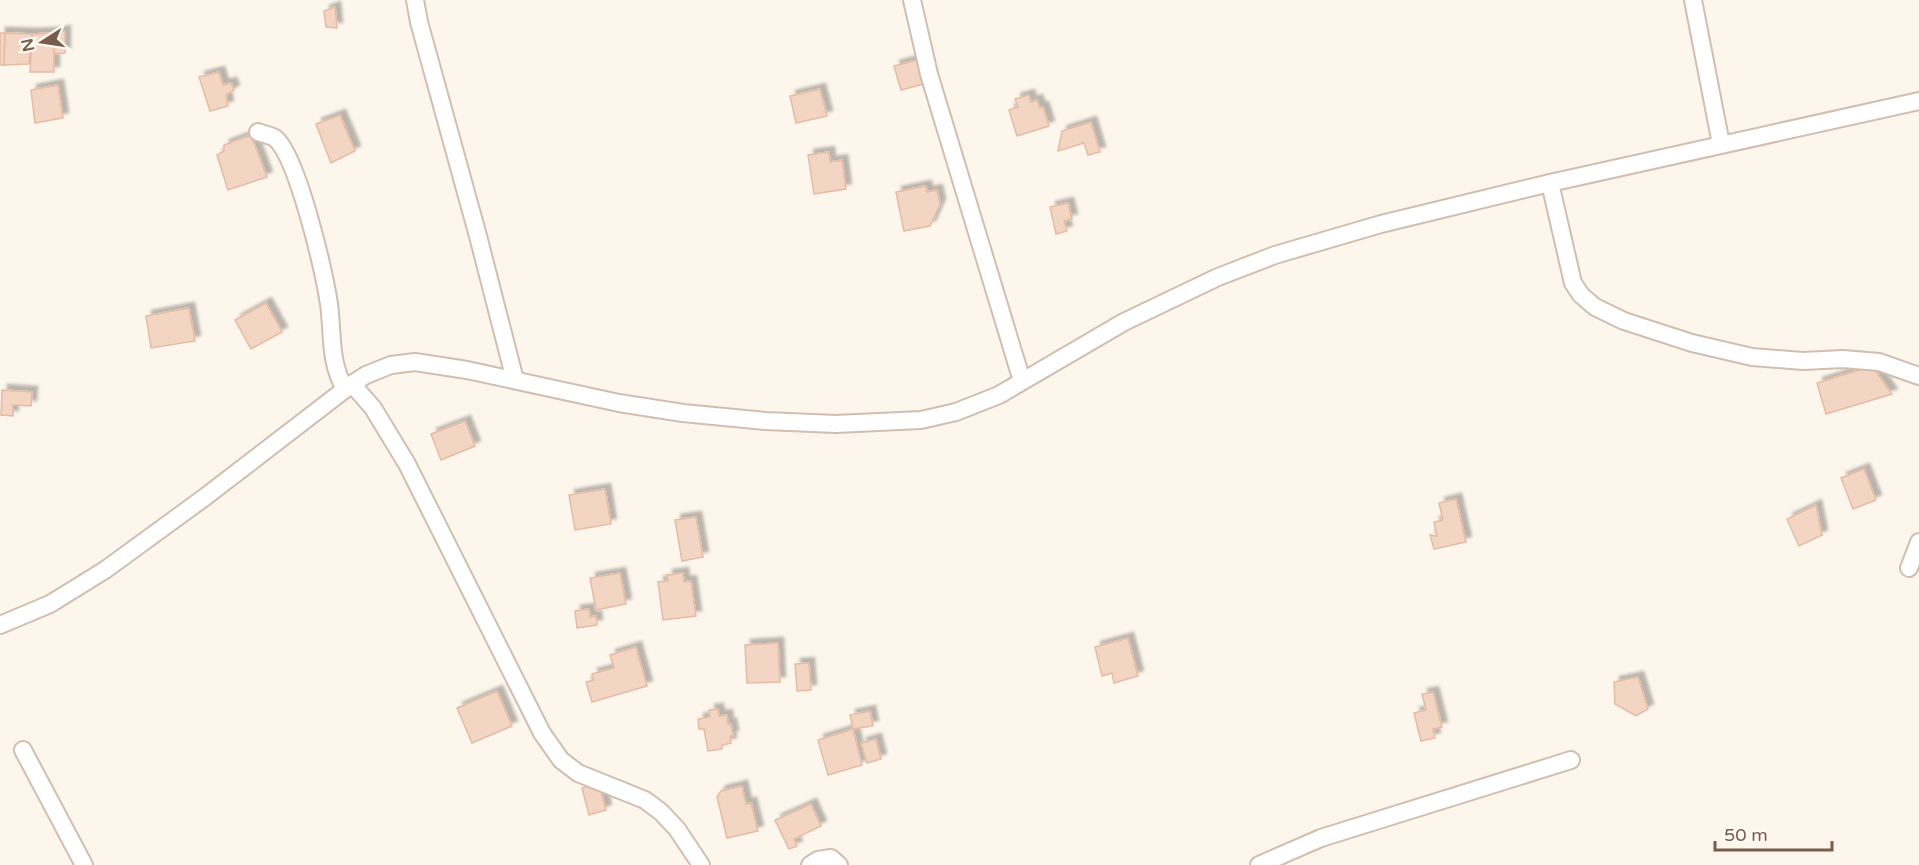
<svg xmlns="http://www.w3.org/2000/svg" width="1919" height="865" font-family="'Varela Round',sans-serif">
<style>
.building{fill:#f3d5c3;stroke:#e6bba3;stroke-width:1.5;filter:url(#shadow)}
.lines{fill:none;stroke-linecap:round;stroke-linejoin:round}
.minor-casing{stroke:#d1beb0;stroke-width:20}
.minor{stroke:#fff;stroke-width:16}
</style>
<defs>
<filter id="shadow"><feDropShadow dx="5.5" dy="-5.5" stdDeviation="1.5" flood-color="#0004"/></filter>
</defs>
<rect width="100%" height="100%" fill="#fdf6ec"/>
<g class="building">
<path d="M335,7l2,21 -11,-1 -2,-16z"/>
<path d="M65,31v22l-11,1v-21z"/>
<path d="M0,33h5l-1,32h-4z"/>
<path d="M5,33l27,1 -3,30 -25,1z"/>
<path d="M54,33v39h-24l2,-38z"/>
<path d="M917,60l7,24 -23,6 -7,-24z"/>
<path d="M219,72l4,13 8,-2 3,7 -8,5 2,11 -18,5 -11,-34z"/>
<path d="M58,85l5,33 -28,5 -4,-33z"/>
<path d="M820,89l7,27 -31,7 -6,-27z"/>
<path d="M1029,95l2,7 6,-2 3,8 3,-1 6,19 -32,10 -8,-26 9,-3 -3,-8z"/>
<path d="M340,115l15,36 -24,12 -15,-39z"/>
<path d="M1091,122l9,30 -12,3 -4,-12 -26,8 4,-20z"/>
<path d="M251,135l16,42 -39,13 -11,-35 7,-4v-6z"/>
<path d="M829,152l1,10 12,-2 4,29 -32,5 -6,-39z"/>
<path d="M926,186l1,6 10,-2 3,14 -10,22 -26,5 -8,-39z"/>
<path d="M1068,203l4,16 -8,2 3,10 -11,3 -6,-27z"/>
<path d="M266,303l16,29 -31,17 -16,-29z"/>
<path d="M189,308l6,33 -44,7 -5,-32z"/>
<path d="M1872,366l20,28 -66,20 -9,-31z"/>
<path d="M2,390l30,2 -1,14 -18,-1v11l-12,-1z"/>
<path d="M465,421l10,25 -34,14 -10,-26z"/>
<path d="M1864,469l12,31 -23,9 -12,-31z"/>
<path d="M605,489l6,35 -36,6 -6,-35z"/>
<path d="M1456,499l10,43 -32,7 -4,-14 7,1 -3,-14 9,-2 -4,-17z"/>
<path d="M1816,505l6,30 -23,11 -12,-27z"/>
<path d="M696,517l7,40 -21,4 -7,-41z"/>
<path d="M620,573l6,31 -30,6 -6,-32z"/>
<path d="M683,573l1,9 7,-1 5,35 -33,4 -5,-38 10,-1 -1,-6z"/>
<path d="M589,609l1,8 6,-1 1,9 -20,3 -2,-17z"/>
<path d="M1128,638l10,38 -24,7 -2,-10 -10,3 -7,-29z"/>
<path d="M778,643l2,39 -33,1 -2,-38z"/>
<path d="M636,647l11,39 -55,16 -6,-20 8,-2 -2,-6 22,-6 -4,-13z"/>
<path d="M809,663l2,27 -14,1 -2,-27z"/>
<path d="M1638,677l10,32 -12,7 -21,-12 -1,-22z"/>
<path d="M497,691l15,35 -40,17 -15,-35z"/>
<path d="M1433,692l9,35 -9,2 2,9 -14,3 -7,-28 12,-3 -4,-16z"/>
<path d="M718,709l1,7 8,-1 1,9h3l2,12h-3l1,7 -9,2v4l-14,2 -4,-22h-5l-1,-10 12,-2 -1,-7z"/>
<path d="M870,711l3,15 -20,3 -3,-14z"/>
<path d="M853,729l9,36 -34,10 -10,-35z"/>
<path d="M876,739l5,20 -14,4 -6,-20z"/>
<path d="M599,783l7,27 -17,5 -7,-27z"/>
<path d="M742,786l4,18 5,-1 7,28 -31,7 -10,-41 4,-6z"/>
<path d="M811,804l10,22 -27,13 3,7 -8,3 -14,-29z"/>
</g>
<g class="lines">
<g class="minor-casing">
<g id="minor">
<path d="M415,0l4,22 59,214 37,144"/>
<path d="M912,0l17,74 93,307"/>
<path d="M1693,0l28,144"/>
<path d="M258,132c5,2 12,3 17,6 23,19 49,134 54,166 4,29 0,58 16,85"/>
<path d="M1550,183l23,100 8,12 14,12 29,14 68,22 60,14 51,4 40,-2 36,3 40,14"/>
<path d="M352,384l21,24 34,56 135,269 19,27 17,13 67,27 16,12 16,17 24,36"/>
<path d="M1909,568l10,-26"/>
<path d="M0,625l50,-21 55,-34 100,-73 147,-113 14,-9 25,-10 24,-3 52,8 152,33 64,10 82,8 71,3 85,-4 35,-8 43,-17 125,-73 94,-45 57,-22 106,-31 169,-41 369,-82"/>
<path d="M23,750l61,115"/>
<path d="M810,865l8,-5 13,-2 8,7"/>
<path d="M1259,865l62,-27 250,-78"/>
</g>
</g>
<use href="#minor" class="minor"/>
</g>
<g transform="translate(42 42) rotate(258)" stroke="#fffaf3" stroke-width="4.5" paint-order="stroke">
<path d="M0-4.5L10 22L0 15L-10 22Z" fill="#7a5c4d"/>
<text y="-9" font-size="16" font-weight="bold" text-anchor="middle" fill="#7a5c4d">N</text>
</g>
<path d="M1715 841v9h117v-9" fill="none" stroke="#7a5c4d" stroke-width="3"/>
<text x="1724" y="841" font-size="18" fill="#7a5c4d" stroke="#fffaf3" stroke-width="4.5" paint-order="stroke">50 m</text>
</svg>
